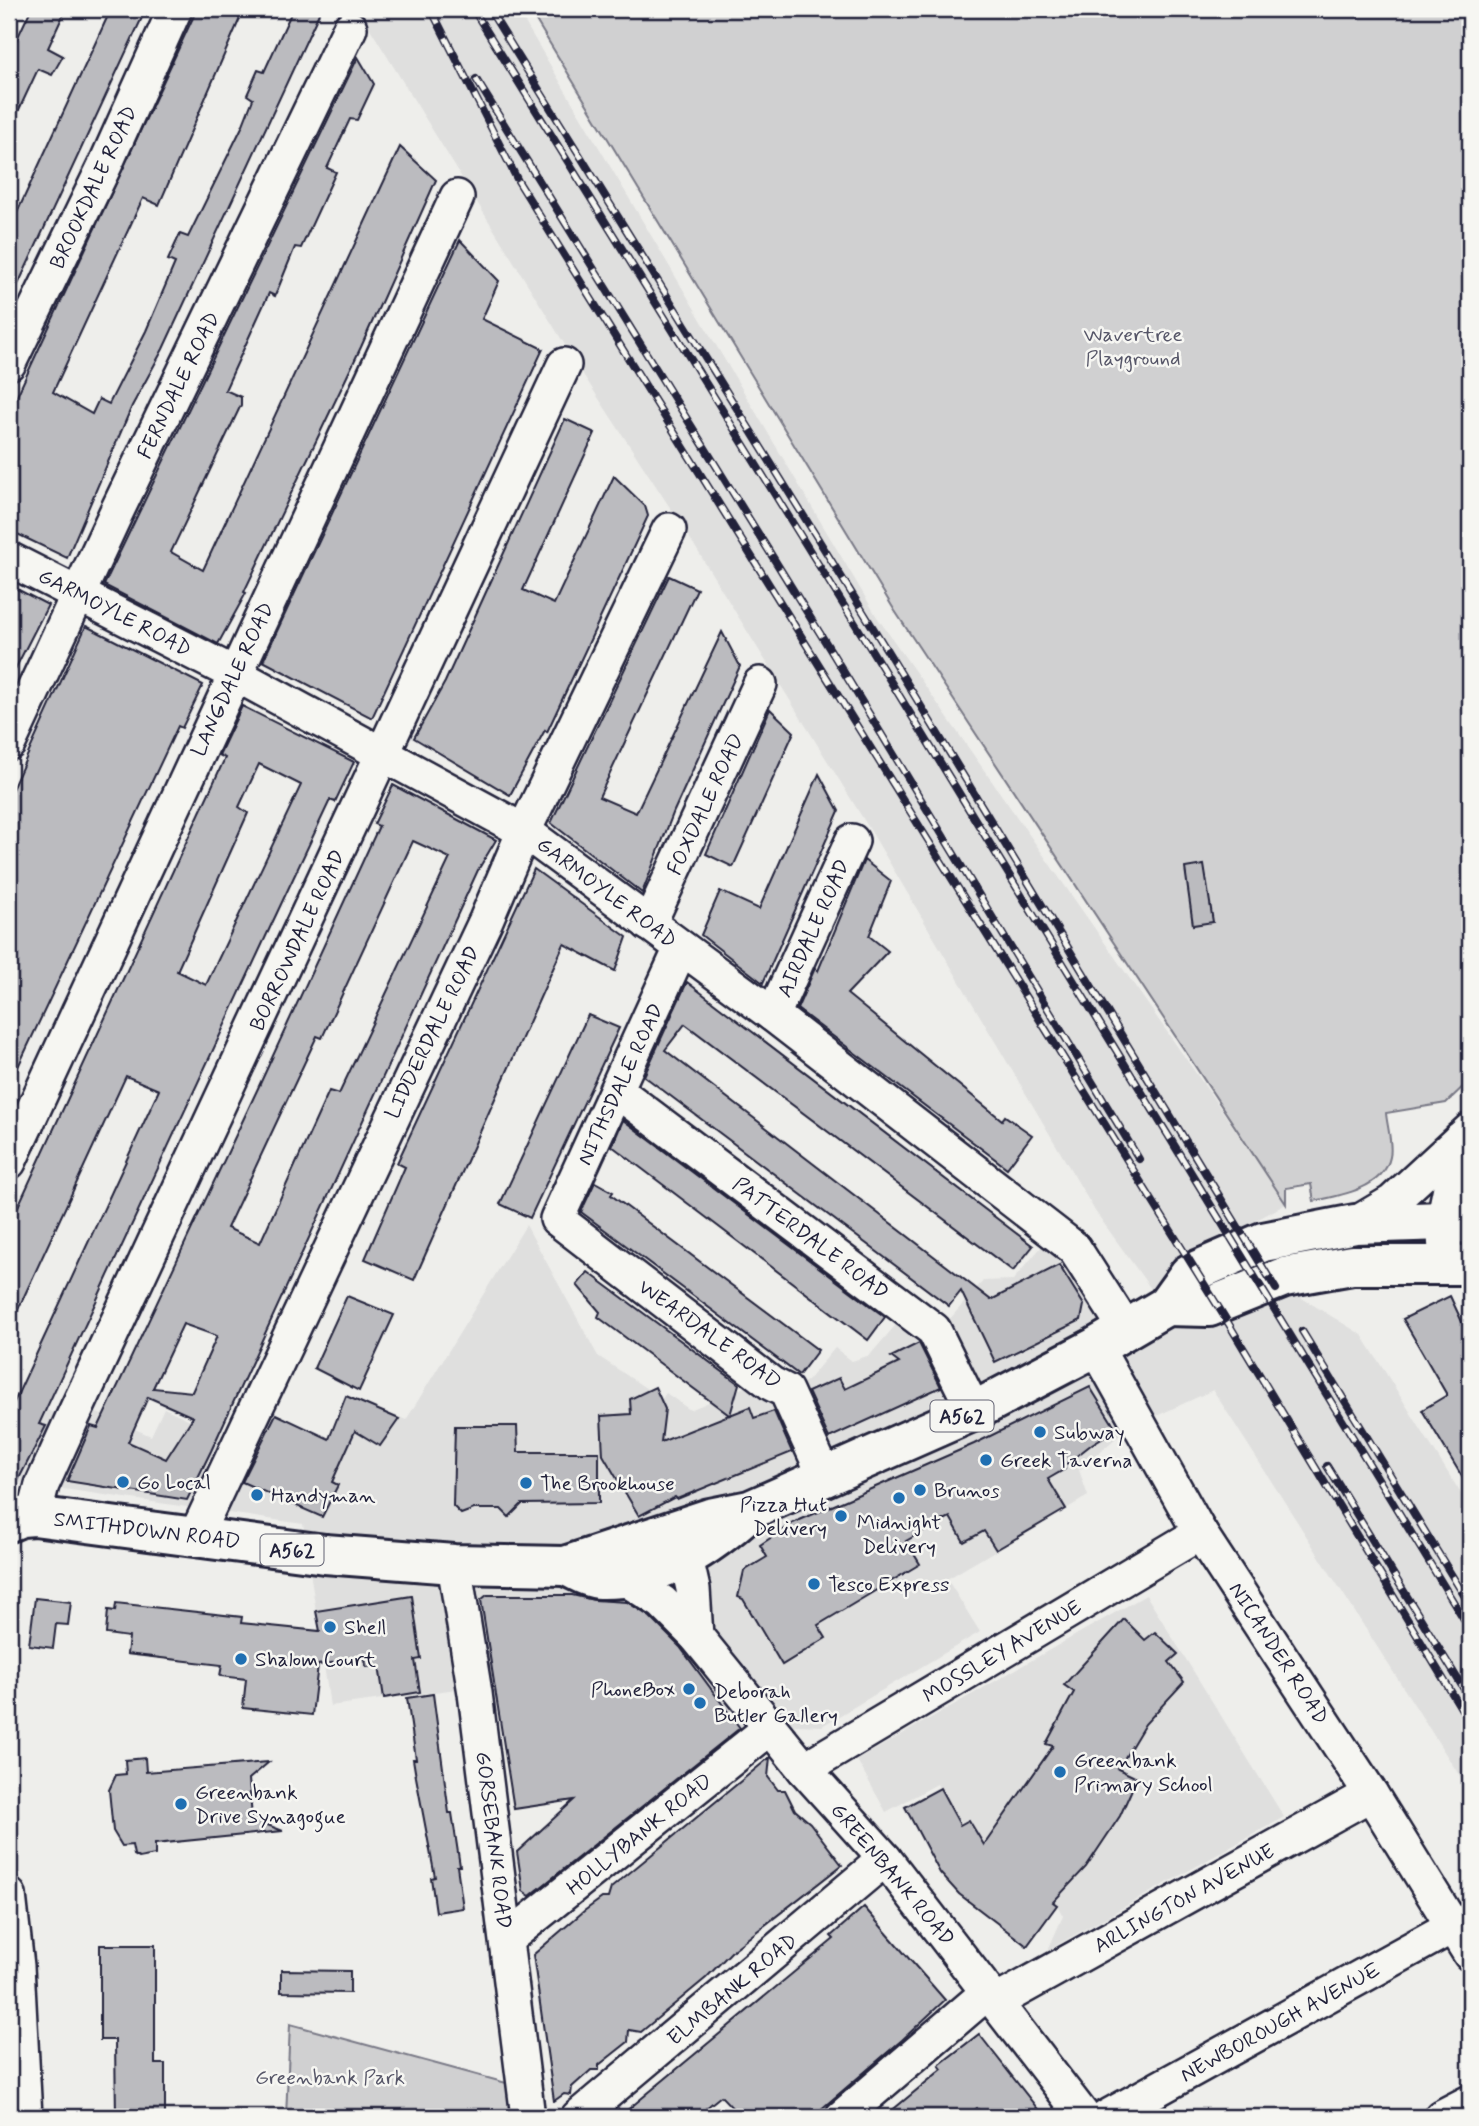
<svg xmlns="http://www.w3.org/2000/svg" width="1479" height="2126" font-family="Mynerve,sans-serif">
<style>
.built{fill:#dfdfde}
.green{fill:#d0d0d1;stroke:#797986;stroke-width:2}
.building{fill:#bbbbbf;stroke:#22223b;stroke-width:2;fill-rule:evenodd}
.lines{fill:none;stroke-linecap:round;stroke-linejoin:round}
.minor-casing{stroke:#22223b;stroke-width:38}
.highway-casing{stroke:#22223b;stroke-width:44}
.minor{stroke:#f6f6f2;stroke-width:33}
.highway{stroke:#f6f6f2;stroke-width:38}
.rail-casing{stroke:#22223b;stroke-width:8}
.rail{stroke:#f6f6f2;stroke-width:5;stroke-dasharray:16;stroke-linecap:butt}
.poi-dot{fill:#1f6fb2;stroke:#f6f6f2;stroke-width:2.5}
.labels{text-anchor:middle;stroke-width:5;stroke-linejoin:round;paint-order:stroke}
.shield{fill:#f6f6f2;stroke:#626272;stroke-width:2}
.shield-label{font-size:19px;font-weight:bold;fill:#22223b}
.street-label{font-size:21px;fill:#22223b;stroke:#f6f6f2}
.park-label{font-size:21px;fill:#565668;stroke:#f6f6f2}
.poi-label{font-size:21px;fill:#22223b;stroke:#f6f6f2;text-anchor:start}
</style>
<rect width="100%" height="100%" fill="#eeeeeb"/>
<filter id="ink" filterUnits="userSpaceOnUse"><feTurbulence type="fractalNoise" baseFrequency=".0143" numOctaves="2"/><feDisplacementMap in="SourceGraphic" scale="14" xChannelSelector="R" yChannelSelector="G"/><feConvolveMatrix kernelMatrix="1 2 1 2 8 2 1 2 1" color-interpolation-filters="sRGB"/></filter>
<g filter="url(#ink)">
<g class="built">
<path d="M358,9h159l360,608 402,575 7,12 -35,19 41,69 70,43 108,173v284l-257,-402 -89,41 -45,39 9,26 -141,83 33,53 -158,94 -73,-3 -60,49 -73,-98 -159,15 -127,17 -27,-182 -294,-43v-89l51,24 28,-7 63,27 13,-28 65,30 39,-28 60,28 18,-42 60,24 120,-195 72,131 64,43 4,-6 24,17 57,-24h50l10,-5 28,-33 17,13 18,-6 35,-41 43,7 35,-40 30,-1 36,-42 45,61 75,15 -74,-103 -223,-378 -186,-301 -100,-153z"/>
<path d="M1146,1595l138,222 -236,133 15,-34 -6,-11 -97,-80 -23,-41 -51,28 -29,-52z"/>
</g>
<g class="green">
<path d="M529,9h941v1071l-24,23 -60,10c1,13 7,31 4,44 -6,31 -50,39 -76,44l-3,-17 -25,4v16l-391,-593z"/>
<path d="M290,2024l220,60 4,33h-228z"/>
</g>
<g class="building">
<path d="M31,9h35l-18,39 15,8 -11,19 -14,-6 -29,62v-75z"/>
<path d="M111,9h35l-137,295v-74z"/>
<path d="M197,9h47l-85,196 -16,-7 -90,194 39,22 7,-15 10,5 37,-73 29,-68 -7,-3 12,-26 8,3 54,-110 11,-28 -6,-4 11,-25 6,2 29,-63h28l-158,340 -31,57 -65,152 -58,-28v-117z"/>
<path d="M358,57l16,27 -17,36 -7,-1 -23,49 9,4 -35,76 -6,-1 -20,49 -6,-3 -44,97 16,7v8l-70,147 32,18 197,-423 36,33 -75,167 -117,245 2,1 -28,51 -114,-59z"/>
<path d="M460,240l39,41 -17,38 61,30 -171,369 -109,-57z"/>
<path d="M565,419l30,14 -72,157 31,14 60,-128 31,30 3,10 -101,216 -2,-2 -35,65 -96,-57 31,-56z"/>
<path d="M669,576l28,13 -98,208 37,16 86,-181 18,34 -66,145 -32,82 -91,-70z"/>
<path d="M9,585l39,20 -39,76z"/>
<path d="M86,626l117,59 -21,43 -4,-2 -169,360v-290z"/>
<path d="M242,706l112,56 -19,40 -5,-2 -63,134 -228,490 7,2 -37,72v-85l150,-323 -33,-14 -117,253v-103l216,-468 -6,-3zM259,764l42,21 -95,200 -29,-14 71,-158 -9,-6z"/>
<path d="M770,709l24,23 -61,135 -27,-13z"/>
<path d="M819,774l20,37 -76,172 -62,-48 19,-44 39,18z"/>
<path d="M393,785l103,55 -18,30 -267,581 -24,49 -120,-19 24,-55 7,2 161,-342 120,-260 -5,-2zM413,841l37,17 -111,236 -10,-3 -69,152 -33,-15 90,-192 5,2zM183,1324l34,12 -25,56 -39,-4zM148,1397l45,20 -27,42 -38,-17z"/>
<path d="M864,860l27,21 -22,55 19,15 -41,43 155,126 3,-4 27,19 -25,33 -210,-159 18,-41 3,3z"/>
<path d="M1204,865l9,57 -20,3 -8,-57z"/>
<path d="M534,869l93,68 -12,34 -51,-27 -150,336 -49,-21 40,-92 -8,-4z"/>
<path d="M687,982l346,264 -20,25 -328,-247 -20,26 326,250 68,-35 25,40 -3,15 -86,42 -34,-71 -12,15 -305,-230z"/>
<path d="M588,1015l31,13 -89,190 -30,-14z"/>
<path d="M623,1120l262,197 -17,23 -256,-194z"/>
<path d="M595,1182l18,10 -2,3 207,155 -19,25 -218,-163z"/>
<path d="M588,1272l151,112 -9,31 20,-8 4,11 20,-7 18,41 -115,47 -2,-2 -36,19 -36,-61 -2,-39 30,-2 -1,-15 25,-12 10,22 -4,33 68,-27 -131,-98 2,-5 -23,-27z"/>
<path d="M347,1296l47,19 -35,76 -45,-23z"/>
<path d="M1450,1296l20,43v151l-48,-80 25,-15 -44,-76z"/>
<path d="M919,1343l22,44 -112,51 -21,-46 31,-14 6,11 54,-26 -8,-6z"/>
<path d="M1090,1387l26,42 -24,15 -28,22 1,3 -17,10 18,30 -70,41 -12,-19 -20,11 -14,-25 -14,7 -30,17 14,23 -102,61 8,13 -44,27 -39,-66 -5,-2 6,-26 23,-14 -7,-12 33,-22 181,-79z"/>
<path d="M346,1396l53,23 -19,27 -25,-15 -23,51 6,3 -16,32 -80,-35 34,-68 53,25z"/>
<path d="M455,1426h62l1,26h81v51l-77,1 -13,13 -8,-8h-27l-13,5 -8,-8z"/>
<path d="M487,1595h85l22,5 33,2 23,15 30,30 60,81 -210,168 -7,-5 -6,-39 57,-52 -60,9 -33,-209z"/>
<path d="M412,1596l9,63 -6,1 5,32 -36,6 -5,-32 -13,1 -1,-9 -47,7 -6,50 -69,-7 3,-29 -26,-3 2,-11 -95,-11 2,-17 -23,-3 2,-24 7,1 1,-8 126,14 -1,6 79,8 -4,-20z"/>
<path d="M35,1598l36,4 -3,23 -12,-1 -3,24 -24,-3z"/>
<path d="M1124,1619l21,21 10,-8 23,22 -9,8 15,20 -39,42 -27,45 19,9 -17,38 -34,51 -33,35 4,3 -30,41 -68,-52 -19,-21 -35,-66 35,-19 20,37 9,-5 15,25 69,-99 -7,-2 28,-52 -10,-7z"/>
<path d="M433,1694l16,119h3l8,53h-3l6,42 -27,4 -5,-34 4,-1 -19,-100 -3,-18h3l-9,-61z"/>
<path d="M770,1757l-2,20 10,13h7l10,20 15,13 32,42 -109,85 -27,28 -65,54 -12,-2 -1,12 -29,23v5h-8l-19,17 -1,8 -7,-1 -10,7 -21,-146 51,-44 18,-13h6l3,-10z"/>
<path d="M145,1758l1,14 123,-10 -20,17 3,40 31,12 -128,13v11l-16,3 -5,-3 -2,-10 -10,1 -9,-15 -4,-41 7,-15 10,-1 -1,-14z"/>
<path d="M864,1907l81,93 -43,40 -90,77h-71l-20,-21 -26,21h-76l215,-178 -3,-3z"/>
<path d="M100,1945h55v119h10v53h-49l-1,-77h-15z"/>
<path d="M281,1970l69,1v22l-69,-1z"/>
<path d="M979,2034l65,83h-59l-8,-9 -12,9h-81l58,-48 -3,-4z"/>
</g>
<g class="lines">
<g class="minor-casing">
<g id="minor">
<path d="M9,363l97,-200 69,-154"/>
<path d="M9,559l226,115 289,157 249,184 301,233 53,83"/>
<path d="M9,743l107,-230 234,-485"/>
<path d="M649,924l111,-240"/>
<path d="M681,948l-124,271 215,165 14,7 40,88"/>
<path d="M773,1015l79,-174"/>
<path d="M617,1091l317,239 40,81"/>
<path d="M9,1162l448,-965"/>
<path d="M1355,1224l37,-22 78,-72"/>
<path d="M1446,1264l-3,-43 17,-82"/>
<path d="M1096,1347l104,186 171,261 99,160"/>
<path d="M34,1516l8,-31 30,-66 492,-1054"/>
<path d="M680,1531l13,58 3,47"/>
<path d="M196,1535l290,-615 38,-89 145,-301"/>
<path d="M454,1564l21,129 53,424"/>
<path d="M621,1576l41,26 34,34 108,133 81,90 199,258"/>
<path d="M804,1769l396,-236"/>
<path d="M9,1895l8,71 8,151"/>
<path d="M507,1939l263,-211"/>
<path d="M996,2002l375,-208"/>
<path d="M578,2117l307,-258"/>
<path d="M842,2117l146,-125"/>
<path d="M1107,2117l346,-191"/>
<path d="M1441,2117l29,-15"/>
</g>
</g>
<g class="highway-casing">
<g id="highway">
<path d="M1166,1306l43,1 75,-30 68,-12h118"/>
<path d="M9,1522l12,-5 13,-1 291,38 129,10 111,2 145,-48 40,-8 224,-99 122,-64 70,-41 23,-32 74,-32 92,-18 88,-3 27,3"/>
<path d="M565,1566c11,4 24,13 35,13 56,1 101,-26 141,-61"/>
</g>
</g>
<use href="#minor" class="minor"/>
<use href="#highway" class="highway"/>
<g class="rail-casing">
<g id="rail">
<path d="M431,9l87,172 706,1135 246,407"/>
<path d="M473,9l396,637 601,983"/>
<path d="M489,9l391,630 396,650"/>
<path d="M476,79l355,572 308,508"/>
<path d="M1302,1331l168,274"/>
<path d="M1327,1466l143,233"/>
</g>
</g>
<use href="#rail" class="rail"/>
</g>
</g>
<g class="poi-dot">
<circle cx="1040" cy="1432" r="7"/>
<circle cx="986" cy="1460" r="7"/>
<circle cx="123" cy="1482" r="7"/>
<circle cx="526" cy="1483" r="7"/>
<circle cx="920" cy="1490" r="7"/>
<circle cx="257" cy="1495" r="7"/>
<circle cx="899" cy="1498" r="7"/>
<circle cx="841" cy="1516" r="7"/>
<circle cx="814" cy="1584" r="7"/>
<circle cx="330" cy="1627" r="7"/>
<circle cx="241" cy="1659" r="7"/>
<circle cx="689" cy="1689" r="7"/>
<circle cx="700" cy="1703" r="7"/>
<circle cx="1060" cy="1772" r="7"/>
<circle cx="181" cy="1804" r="7"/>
</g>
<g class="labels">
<g class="shield">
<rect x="930.5" y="1400.5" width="63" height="31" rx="5"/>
<rect x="260.5" y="1534.5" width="63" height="31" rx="5"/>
</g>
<g class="shield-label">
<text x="962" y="1423">A562</text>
<text x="292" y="1557">A562</text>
</g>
<g class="street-label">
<text transform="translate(93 187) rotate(-65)" y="7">BROOKDALE ROAD</text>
<text transform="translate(178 385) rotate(-64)" y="7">FERNDALE ROAD</text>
<text transform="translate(115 612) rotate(27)" y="7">GARMOYLE ROAD</text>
<text transform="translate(232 679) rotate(-65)" y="7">LANGDALE ROAD</text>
<text transform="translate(705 804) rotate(-65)" y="7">FOXDALE ROAD</text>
<text transform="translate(607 892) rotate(37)" y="7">GARMOYLE ROAD</text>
<text transform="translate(813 928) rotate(-66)" y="7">AIRDALE ROAD</text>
<text transform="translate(297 940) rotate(-65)" y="7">BORROWDALE ROAD</text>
<text transform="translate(432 1032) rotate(-64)" y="7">LIDDERDALE ROAD</text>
<text transform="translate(620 1084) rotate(-65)" y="7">NITHSDALE ROAD</text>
<text transform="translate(811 1238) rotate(37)" y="7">PATTERDALE ROAD</text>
<text transform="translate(710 1334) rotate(36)" y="7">WEARDALE ROAD</text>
<text transform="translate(147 1530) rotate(7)" y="7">SMITHDOWN ROAD</text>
<text transform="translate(1002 1651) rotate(-31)" y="7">MOSSLEY AVENUE</text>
<text transform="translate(1279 1653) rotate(57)" y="7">NICANDER ROAD</text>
<text transform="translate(639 1834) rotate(-39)" y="7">HOLLYBANK ROAD</text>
<text transform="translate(494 1840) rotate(83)" y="7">GORSEBANK ROAD</text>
<text transform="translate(893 1874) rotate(50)" y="7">GREENBANK ROAD</text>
<text transform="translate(1184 1898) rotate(-29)" y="7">ARLINGTON AVENUE</text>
<text transform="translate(732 1989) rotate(-40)" y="7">ELMBANK ROAD</text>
<text transform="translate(1280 2022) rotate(-29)" y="7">NEWBOROUGH AVENUE</text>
</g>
<g class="park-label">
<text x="1133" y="341">Wavertree<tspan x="1133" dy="24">Playground</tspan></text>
<text x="330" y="2084">Greenbank Park</text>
</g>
<g class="poi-label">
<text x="1054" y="1439">Subway</text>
<text x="1000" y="1467">Greek Taverna</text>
<text x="137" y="1489">Go Local</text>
<text x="540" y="1490">The Brookhouse</text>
<text x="934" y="1497">Brunos</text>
<text x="271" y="1502">Handyman</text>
<text x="827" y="1511" text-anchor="end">Pizza Hut<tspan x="827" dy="24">Delivery</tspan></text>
<text x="899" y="1529" text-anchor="middle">Midnight<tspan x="899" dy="24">Delivery</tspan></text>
<text x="828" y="1591">Tesco Express</text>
<text x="344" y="1634">Shell</text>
<text x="255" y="1666">Shalom Court</text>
<text x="675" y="1696" text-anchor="end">PhoneBox</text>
<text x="714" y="1698">Deborah<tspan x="714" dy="24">Butler Gallery</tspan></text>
<text x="1074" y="1767">Greenbank<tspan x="1074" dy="24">Primary School</tspan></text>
<text x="195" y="1799">Greenbank<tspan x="195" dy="24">Drive Synagogue</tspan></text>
</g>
</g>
<rect width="1479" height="2126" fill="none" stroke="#f6f6f2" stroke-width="35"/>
<rect x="18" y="18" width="1444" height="2091" fill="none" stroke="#22223b" stroke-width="2.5" filter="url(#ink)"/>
</svg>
